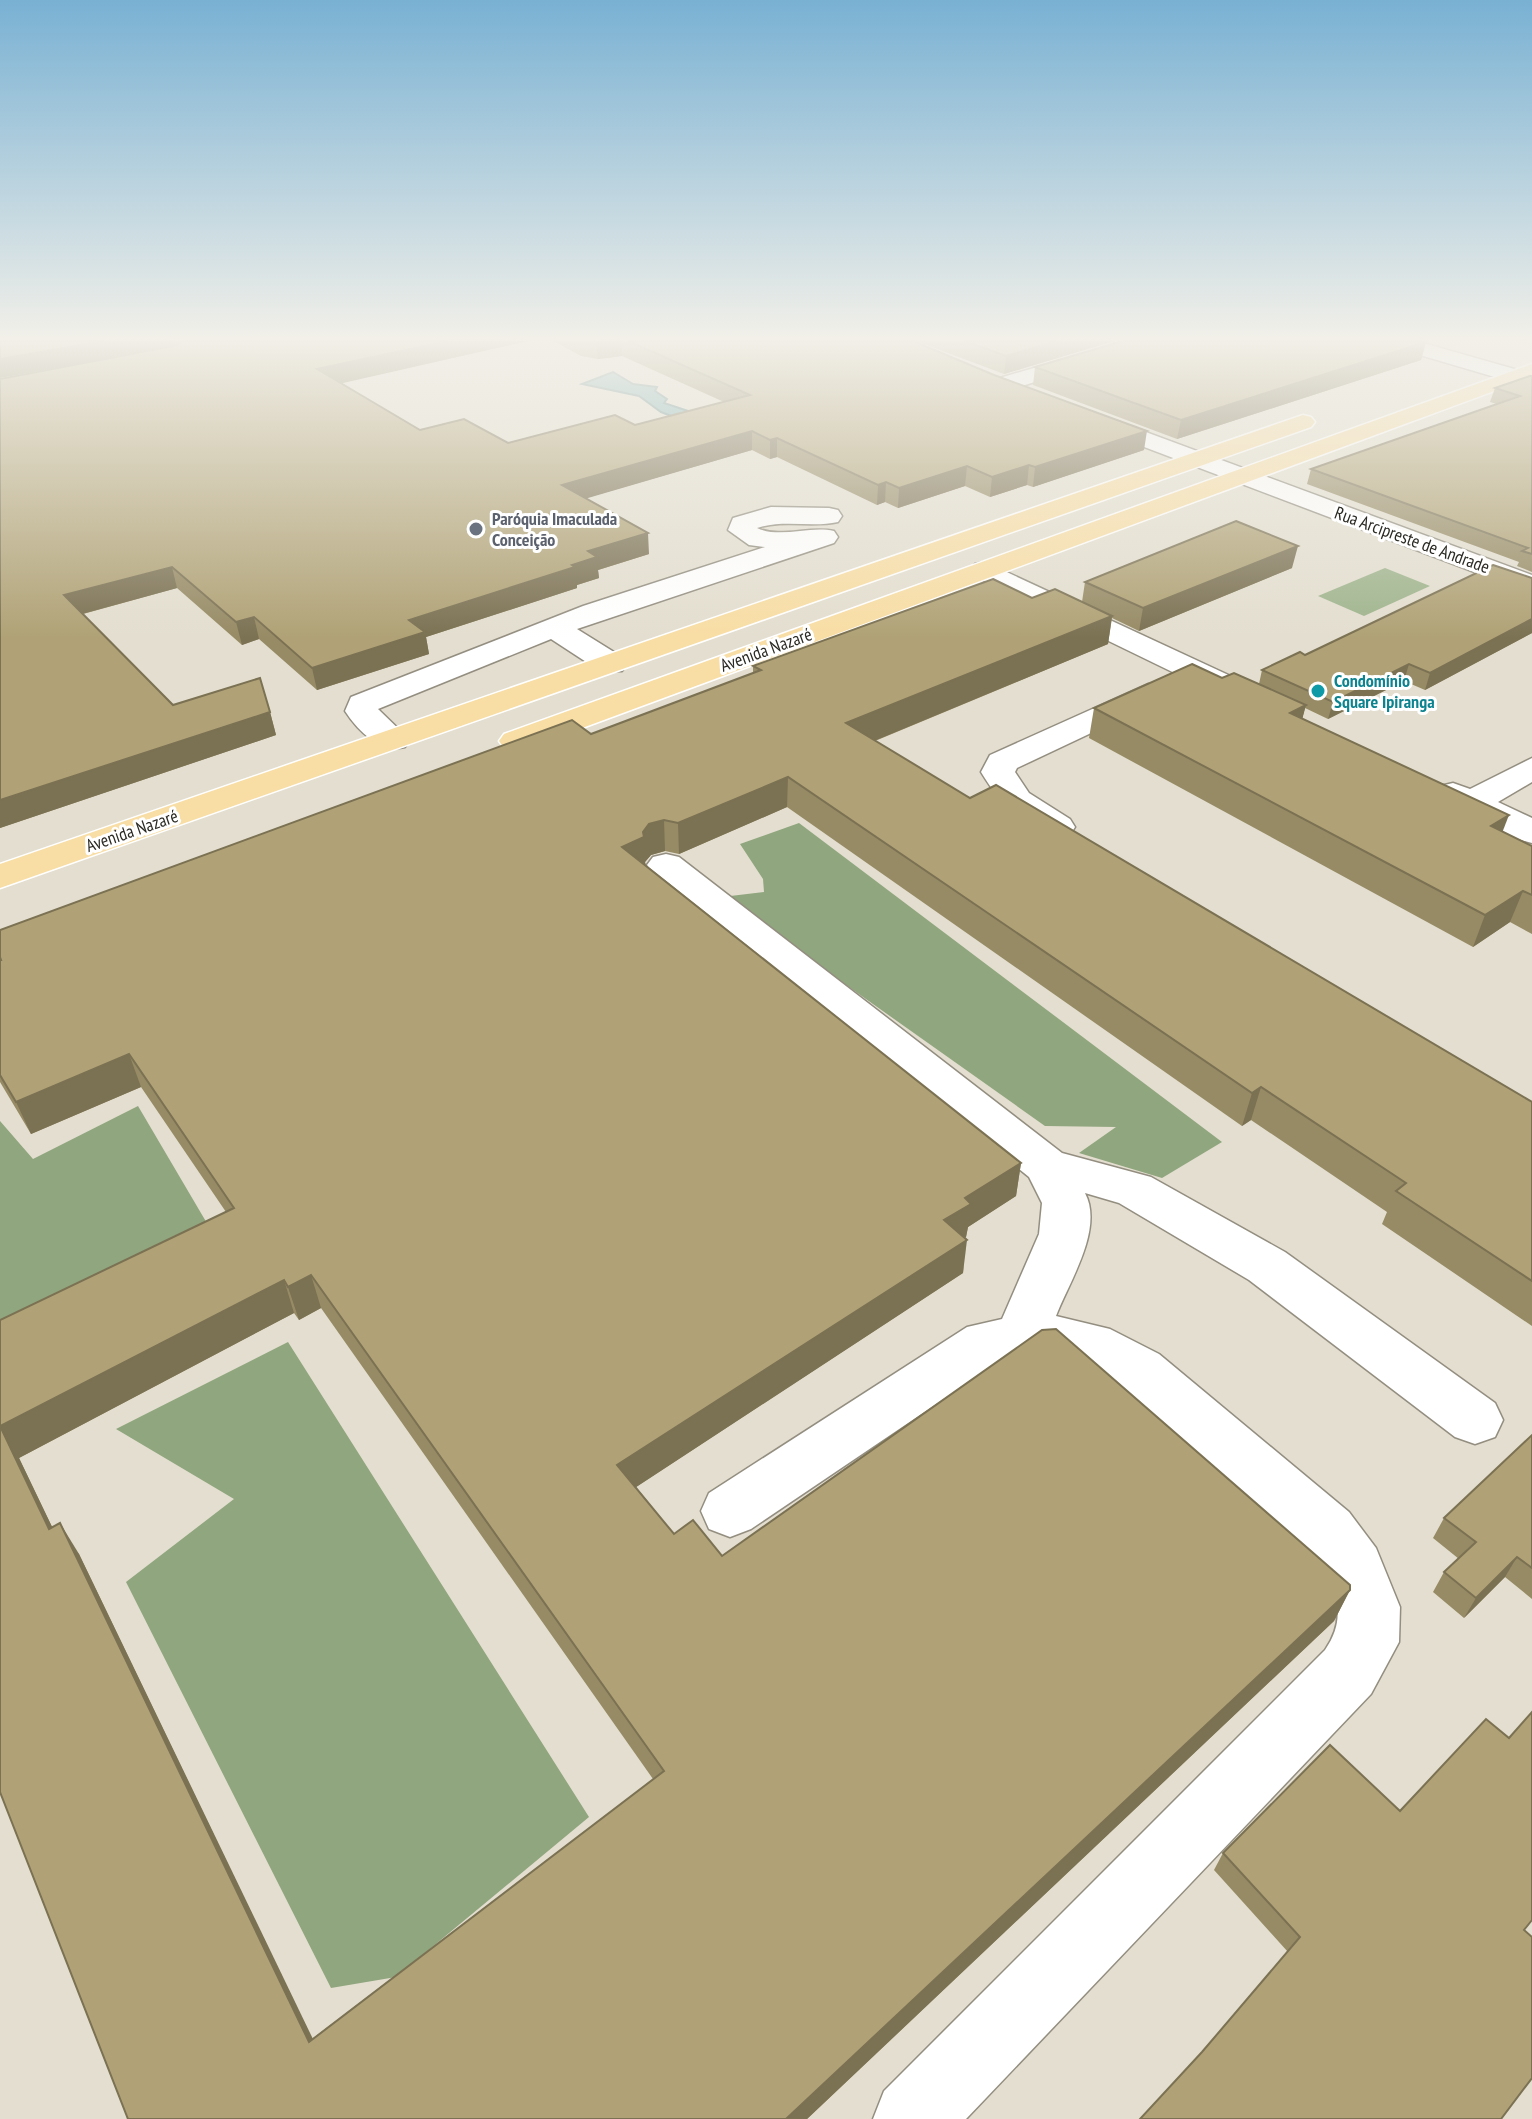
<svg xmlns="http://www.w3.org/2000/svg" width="1532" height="2119" font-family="'PT Sans Narrow',sans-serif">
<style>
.green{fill:#9fb48d}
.forest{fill:#90a67e}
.water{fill:#72adb3;stroke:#5c8588;stroke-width:2}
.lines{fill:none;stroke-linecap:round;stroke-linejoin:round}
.minor-casing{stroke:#938e80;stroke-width:3}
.major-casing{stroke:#fff;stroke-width:3}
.minor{fill:#fff;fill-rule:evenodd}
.major{fill:#f8dda4;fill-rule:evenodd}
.wall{fill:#978b65;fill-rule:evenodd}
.shaded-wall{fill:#7b7153}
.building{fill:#b0a276;stroke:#7b7153;stroke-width:2;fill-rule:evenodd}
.worship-dot{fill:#6b7280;stroke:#fff;stroke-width:3}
.culture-dot{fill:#0f9aa8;stroke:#fff;stroke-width:3}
.labels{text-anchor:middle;stroke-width:6;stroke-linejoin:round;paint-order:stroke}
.far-worship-label{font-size:18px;font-weight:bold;fill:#5b616d;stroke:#fff;text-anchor:start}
.far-street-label{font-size:18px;fill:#2a2923;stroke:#fff}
.far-culture-label{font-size:18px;font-weight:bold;fill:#0d838f;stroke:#fff;text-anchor:start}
</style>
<rect width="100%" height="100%" fill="#e3decf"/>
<path class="green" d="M1385,568l45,18 -66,30 -46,-20z"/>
<g class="forest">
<path d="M799,823l423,319 -60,36 -83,-25 37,-26 -71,-1 -323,-229 42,-5 -1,-13 -23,-35z"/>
<path d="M138,1106l80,136 -218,114v-235l33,38z"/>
<path d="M288,1342l301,475 -193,160 -65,11 -205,-406 108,-83 -118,-70z"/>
</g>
<path class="water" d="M613,372l20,12 24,3 -2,4 12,8 -3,4 27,9 -9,8 -21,-8 -22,-16 -57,-12z"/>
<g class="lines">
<g class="minor-casing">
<g id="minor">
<path d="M1125,341h33l-3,4 -146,45 -8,2 -11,-7 3,-5z"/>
<path d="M1383,341h33l116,33v14l-146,-43z"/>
<path d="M1089,411l443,164v19l-451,-171 -4,-5 4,-5z"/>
<path d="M771,507l58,1 9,2 4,6 -4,6c-26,6 -54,-3 -81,6 24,11 53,-3 77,3l4,6 -4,6 -257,86 45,28 5,7 -5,7h-22l-49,-32 -173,70 32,31 -5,7c-25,6 -47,-16 -60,-36l6,-14 232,-91 182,-59 -16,-2 -21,-15 5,-12z"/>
<path d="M985,562l265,123 5,7 -5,7 -11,3 -11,-3 -253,-123 -4,-6 4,-6z"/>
<path d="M1148,684l11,3 5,7 -5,7 -142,67 -2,4 14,21 41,26 5,8 -5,8c-40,10 -71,-34 -89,-63l9,-17z"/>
<path d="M1532,758v24l-34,20 34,16v25c-22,-5 -85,-32 -97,-49l5,-8 13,-3 17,6z"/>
<path d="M666,854l13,3 383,296 89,24 134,75 210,151 8,17 -8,17 -20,7 -20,-7 -206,-157 -130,-77 -34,-10c19,36 -16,89 -29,123l54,13 49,25 190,158 27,36 24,59 -1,35 -28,52 -405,425h-93l11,-28 441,-441c27,-39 6,-67 -18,-100l-186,-164 -42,-23 -23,-5 -59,5 -246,166 -21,8 -21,-8 -8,-18 8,-18 258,-166 35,-8 37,-85 3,-31 -13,-26 -376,-304 -6,-8 6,-8z"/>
</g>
</g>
<g class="major-casing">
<g id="major">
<path d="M1532,364v13l-1004,371 -12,3 -12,-3 -5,-7 5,-7z"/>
<path d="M1303,415l8,2 4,5 -4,5 -1311,461v-24z"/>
</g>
</g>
<use href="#minor" class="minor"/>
<use href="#major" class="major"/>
</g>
<g class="wall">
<path d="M0,341h528l-188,42 80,47 88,13 127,-18 89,-23 -102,-46 -24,3 -17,-3 -28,-15h360l231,109 -111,37 -6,-2 -37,12 -25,-11 -67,22 -13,-6 -8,3 -100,-48 -7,2 -18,-9 -166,48 63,56 -51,16 1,8 -22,7v3l-151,49 3,17 -112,36 -58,-51 -17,6 -65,-57 -94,26 90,91 97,7 6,23 -276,93v-449l76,-15z"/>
<path d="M916,341h198l-110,33z"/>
<path d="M1123,341h309h-9l3,1 -5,18 -244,79 -144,-54 2,-18z"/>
<path d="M1532,376v196l-15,-6 2,-4 -212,-78 4,-15 186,-65 -7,-2 5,-14z"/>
<path d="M1292,568l-153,63 -27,-13 -4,26 -233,97 95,57 562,304v224l-150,-102 5,-12 -136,-92 -9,6 -455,-319 -108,47 -14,-3 -14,4 -6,7 1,3 375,298 -5,33 -48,31 -2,10 -1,1 -2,35 -327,214 38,47 48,22 628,34 -16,31 -527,498h-679l-128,-327v-472l226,-108 -85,-125 -110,47 -31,-52v-152l591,-196 162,-61v-7l279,-68 50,4 3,-20zM321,1308l332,471 -341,260 -233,-485 -27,-27 -33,-69 275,-145 5,7z"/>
<path d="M1532,578v55l-107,57 -21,-9 -76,38 -23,-11 -3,11 200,112 30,15v88l-22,-12 -37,25 -384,-209 5,-30 128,-30 37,6 3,-14z"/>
<path d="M1532,1435v164l-27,-22 -41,41 -31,-26 11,-20 15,-13 -26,-21 11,-20z"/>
<path d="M1509,1738l23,182 -330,132 86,-100 -74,-82 9,-17 177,-42z"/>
</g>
<g class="shaded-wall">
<path d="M104,341h69l1,6 -174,31v-19z"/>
<path d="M448,341h80l-207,47 -4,-19z"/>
<path d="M601,341h20l1,15 -24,3 -2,-17z"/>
<path d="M1057,341h57l-110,33 2,-18z"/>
<path d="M1426,342l-5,18 -244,79 4,-19z"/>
<path d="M752,431v19l-188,55 -2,-20z"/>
<path d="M1147,431l-3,19 -111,37 2,-20z"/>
<path d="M777,438v19l-7,2v-19z"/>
<path d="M1029,465l-2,20 -37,12 2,-20z"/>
<path d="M967,466l-2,20 -67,22 1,-20z"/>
<path d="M886,482l-1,20 -8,3 1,-20z"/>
<path d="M648,533l1,21 -51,16 1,8 -22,7v3l-151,49 3,17 -112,36 -5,-22 97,-48 163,-55 16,-14z"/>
<path d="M1298,546l-6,22 -153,63 4,-23z"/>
<path d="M172,567l5,21 -106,29 -7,-22z"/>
<path d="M1112,616l-4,28 -263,109 1,-30z"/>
<path d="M254,617l5,22 -17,6 -6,-23z"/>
<path d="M1532,619v14l-107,57 5,-17z"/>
<path d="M1409,664l-5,17 -76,38 5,-17z"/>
<path d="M1306,705l-8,30 -8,-22z"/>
<path d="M270,712l6,23 -276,93v-28z"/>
<path d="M788,777l-1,30 -108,47 -1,-31z"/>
<path d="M1509,815l-12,31 -6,-20z"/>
<path d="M664,820l1,31 -14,4 -6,7 1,6 -24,-21 21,-15 6,-8z"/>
<path d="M1523,891l-13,31 -37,25 12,-32z"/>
<path d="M129,1054l12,33 -110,47 -15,-32z"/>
<path d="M1261,1087l-10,33 -9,6 10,-33z"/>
<path d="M1021,1163l-5,33 -48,31 -2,10 -26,16 4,-33 21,-22z"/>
<path d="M967,1240l-4,33 -342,224 -4,-32z"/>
<path d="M311,1275l10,33 -22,12 -11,-33z"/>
<path d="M284,1280l10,33 -275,145 49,102 -19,-31 -49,-103z"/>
<path d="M60,1523l19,31 246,510 -16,-22z"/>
<path d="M1517,1557l-12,20 -41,41 12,-20z"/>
<path d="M1350,1590l-16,31 -527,498h-21z"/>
</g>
<g class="building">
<path d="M0,341h104l-104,18z"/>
<path d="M182,341h266l-131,28 103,61 44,-11 44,24 107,-28 20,10 115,-30 -122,-54h285l81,34 153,56 -112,36 -6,-2 -37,12 -25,-11 -68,22 -13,-6 -8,3 -101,-47 -7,2 -18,-9 -190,54 86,48 -60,18 9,6 -25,8 3,2 -166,53 16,12 -113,36 -58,-51 -18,5 -64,-55 -108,28 109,110 87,-27 10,34 -270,88v-421l178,-34z"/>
<path d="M965,341h92l-51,15z"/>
<path d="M1123,341h300l3,1 -245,78 -146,-53z"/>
<path d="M1530,376h2v178l-10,-3 6,-3 -217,-79 209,-73 -25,-8z"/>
<path d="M1236,521l62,25 -155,62 -58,-26z"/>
<path d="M1493,565l39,13v41l-102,54 -21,-9 -76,38 -71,-32 38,-18 5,3z"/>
<path d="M993,579l39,19 23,-9 57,27 -266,107 124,75 26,-13 536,317v179l-136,-90 10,-8 -145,-96 -9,6 -464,-316 -110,46 -14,-3 -15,4 -6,8 1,5 -22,10 399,316 -56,35 6,6 -27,16 23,20 -350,225 57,69 19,-14 29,36 320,-226 14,-1 294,256v5l-564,529h-658l-128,-327v-472l234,-112 -105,-154 -113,48 -16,-27v-115h1l-1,-3v-27l572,-210 19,14 170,-64 -8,-4zM311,1275l353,496 -355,271 -249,-519 -11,6 -49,-103 284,-146 4,7z"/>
<path d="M1192,664l30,14 12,-5 72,32 -16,8 219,102 -18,11 41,20v49l-9,-4 -38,24 -391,-207z"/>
<path d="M1532,1435v133l-15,-11 -41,41 -32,-26 32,-30 -32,-24z"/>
<path d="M1532,1712v208l-8,10 8,7v141l-31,41h-361l62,-67 98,-115 -77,-84 107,-108 70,66 86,-92 23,19z"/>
</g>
<linearGradient id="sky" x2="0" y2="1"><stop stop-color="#79b1d3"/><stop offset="0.53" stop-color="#f2f0e9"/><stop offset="1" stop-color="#f2f0e9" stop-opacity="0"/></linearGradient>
<rect width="1532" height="638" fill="url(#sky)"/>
<circle class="worship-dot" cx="476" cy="529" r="8"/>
<circle class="culture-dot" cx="1318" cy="691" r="8"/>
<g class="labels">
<g class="far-worship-label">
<text x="492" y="525">Paróquia Imaculada<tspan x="492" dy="21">Conceição</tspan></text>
</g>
<g class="far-street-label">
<text transform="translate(1412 540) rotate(20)" y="6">Rua Arcipreste de Andrade</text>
<text transform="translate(766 650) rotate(-20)" y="6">Avenida Nazaré</text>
<text transform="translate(132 831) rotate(-19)" y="6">Avenida Nazaré</text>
</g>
<g class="far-culture-label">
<text x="1334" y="687">Condomínio<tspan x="1334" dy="21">Square Ipiranga</tspan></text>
</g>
</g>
</svg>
